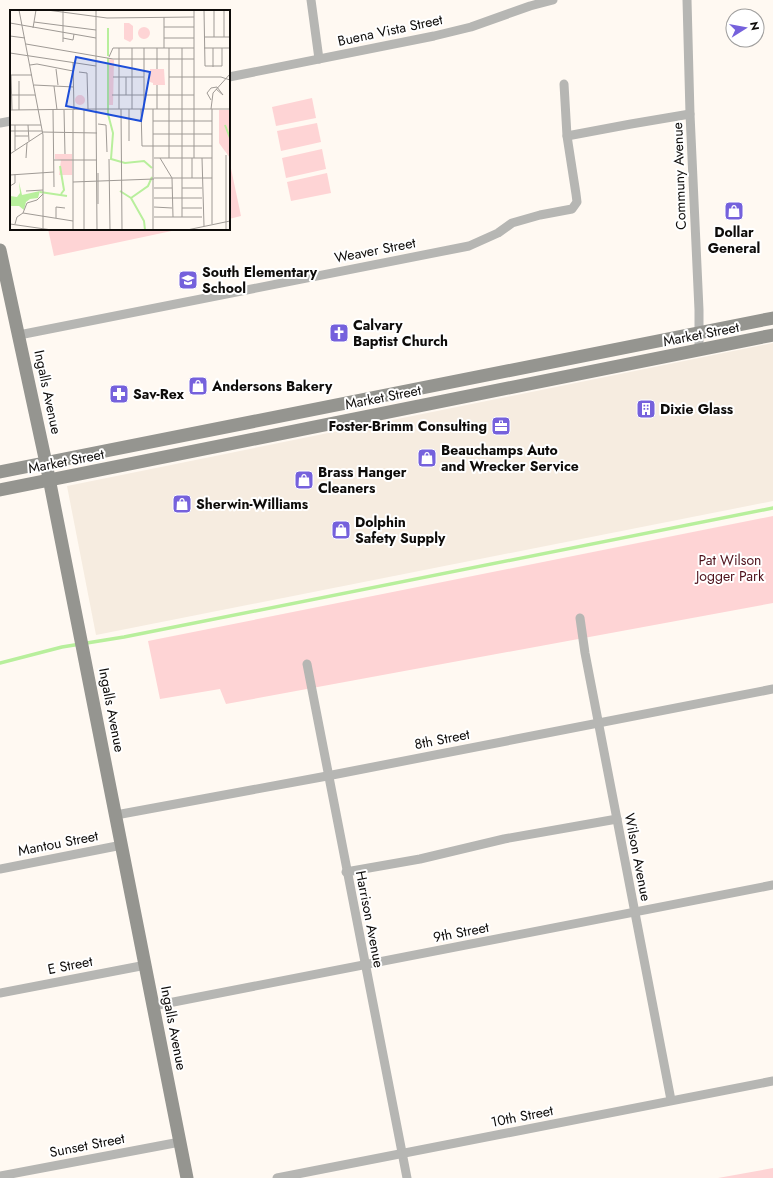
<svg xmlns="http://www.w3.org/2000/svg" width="773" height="1178" font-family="Jost,sans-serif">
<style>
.built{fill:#f6ece0}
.green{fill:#fed4d5}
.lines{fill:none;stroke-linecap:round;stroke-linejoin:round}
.stream{stroke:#b8ef9c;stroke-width:3.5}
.street{stroke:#b6b6b3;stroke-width:9}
.secondary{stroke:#959590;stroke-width:13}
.labels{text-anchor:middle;stroke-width:4;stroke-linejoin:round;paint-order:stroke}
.street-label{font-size:14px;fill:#0e0c0a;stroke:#fff}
.poi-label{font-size:14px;font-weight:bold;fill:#0e0c0a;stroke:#fff;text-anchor:start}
.park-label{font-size:14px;fill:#4e101a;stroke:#fff}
.inset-river{fill:none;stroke:#b8ef9c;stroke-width:2}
.inset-road{fill:none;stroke:#9f9a95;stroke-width:1}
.view{fill:#1d4ed8;fill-opacity:0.15;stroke:#1d4ed8;stroke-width:2}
.inset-edge{fill:none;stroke:#0e0c0a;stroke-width:2}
</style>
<rect width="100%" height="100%" fill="#fff9f2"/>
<path class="built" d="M773,343v158l-677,134 -29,-149z"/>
<g class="green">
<path d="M312,98l4,20 -40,8 -4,-19z"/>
<path d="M317,123l4,19 -40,9 -4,-20z"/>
<path d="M322,149l4,20 -40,9 -4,-20z"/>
<path d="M229,159l12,57 -12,3z"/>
<path d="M327,173l4,20 -40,8 -4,-19z"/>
<path d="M48,229h133l-127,27z"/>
<path d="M773,516v87l-547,101 -6,-15 -60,10 -12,-58z"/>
<path d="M773,1168v10h-55z"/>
</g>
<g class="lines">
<path class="stream" d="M0,663l62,-16 62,-10 649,-129"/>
<g class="street">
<path d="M311,0l8,59"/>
<path d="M687,0l3,114 9,196v41"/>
<path d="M229,77l205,-41 37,-9 59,-21 23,-6"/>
<path d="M0,123l11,-2"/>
<path d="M567,136l64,-12 59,-10"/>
<path d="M19,335l450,-89 29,-13 14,-10 28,-8 32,-6 5,-7 -1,-8 -9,-58 -3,-52"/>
<path d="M580,618l5,35 86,447"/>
<path d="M307,664l100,514"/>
<path d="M116,815l211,-39 446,-87"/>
<path d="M0,869l122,-24"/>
<path d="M346,872l74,-13 84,-20 113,-20"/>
<path d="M0,993l146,-28"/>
<path d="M153,1006l620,-121"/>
<path d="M0,1176l180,-34"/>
<path d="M277,1178l496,-97"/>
</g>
<g class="secondary">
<path d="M0,250l46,213 141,715"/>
<path d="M0,472l773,-154"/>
<path d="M0,490l773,-155"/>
</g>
</g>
<defs>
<g id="shop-square" transform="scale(1)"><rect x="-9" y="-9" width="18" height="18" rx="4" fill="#7561dc" stroke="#fff"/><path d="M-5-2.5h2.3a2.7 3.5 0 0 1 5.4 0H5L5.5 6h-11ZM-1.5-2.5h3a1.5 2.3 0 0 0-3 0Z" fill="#fff"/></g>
<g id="school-square" transform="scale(1)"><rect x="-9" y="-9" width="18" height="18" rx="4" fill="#7561dc" stroke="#fff"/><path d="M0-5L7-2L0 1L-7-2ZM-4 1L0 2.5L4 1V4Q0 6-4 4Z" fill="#fff"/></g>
<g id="church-square" transform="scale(1)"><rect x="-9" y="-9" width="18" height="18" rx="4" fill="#7561dc" stroke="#fff"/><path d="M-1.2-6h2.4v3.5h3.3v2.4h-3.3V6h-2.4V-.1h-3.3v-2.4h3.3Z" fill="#fff"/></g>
<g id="pharmacy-square" transform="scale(1)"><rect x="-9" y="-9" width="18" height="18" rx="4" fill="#7561dc" stroke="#fff"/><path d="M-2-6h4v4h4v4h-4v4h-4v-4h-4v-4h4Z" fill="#fff"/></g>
<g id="building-square" transform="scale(1)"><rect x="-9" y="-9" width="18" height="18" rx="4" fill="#7561dc" stroke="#fff"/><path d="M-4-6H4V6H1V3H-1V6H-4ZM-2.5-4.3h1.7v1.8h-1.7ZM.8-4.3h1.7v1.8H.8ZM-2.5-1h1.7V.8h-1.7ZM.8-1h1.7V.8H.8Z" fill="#fff"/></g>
<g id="office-square" transform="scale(1)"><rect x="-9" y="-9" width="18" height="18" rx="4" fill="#7561dc" stroke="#fff"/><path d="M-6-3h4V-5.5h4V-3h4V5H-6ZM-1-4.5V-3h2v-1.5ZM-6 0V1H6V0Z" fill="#fff"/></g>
</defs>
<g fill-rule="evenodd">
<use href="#shop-square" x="734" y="211"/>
<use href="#school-square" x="188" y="280"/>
<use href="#church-square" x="339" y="333"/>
<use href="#shop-square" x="198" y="386"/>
<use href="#pharmacy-square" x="119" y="394"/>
<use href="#building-square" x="646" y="409"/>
<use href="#office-square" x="501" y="426"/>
<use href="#shop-square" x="427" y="458"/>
<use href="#shop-square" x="304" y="480"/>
<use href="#shop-square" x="182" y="504"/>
<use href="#shop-square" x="341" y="530"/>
</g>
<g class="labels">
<g class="street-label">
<text transform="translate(390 30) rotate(-12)" y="5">Buena Vista Street</text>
<text transform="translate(679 176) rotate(-92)" y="5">Communy Avenue</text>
<text transform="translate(375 250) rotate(-11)" y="5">Weaver Street</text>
<text transform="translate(701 334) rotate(-11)" y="5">Market Street</text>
<text transform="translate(48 392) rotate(78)" y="5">Ingalls Avenue</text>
<text transform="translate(383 397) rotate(-11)" y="5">Market Street</text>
<text transform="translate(66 461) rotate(-11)" y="5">Market Street</text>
<text transform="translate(112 710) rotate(79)" y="5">Ingalls Avenue</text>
<text transform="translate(442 739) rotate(-11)" y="5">8th Street</text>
<text transform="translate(58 843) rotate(-11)" y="5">Mantou Street</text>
<text transform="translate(638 857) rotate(79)" y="5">Wilson Avenue</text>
<text transform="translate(370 919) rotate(79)" y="5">Harrison Avenue</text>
<text transform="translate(461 932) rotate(-11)" y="5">9th Street</text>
<text transform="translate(70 965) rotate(-11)" y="5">E Street</text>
<text transform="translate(174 1028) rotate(79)" y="5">Ingalls Avenue</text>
<text transform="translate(522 1116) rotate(-11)" y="5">10th Street</text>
<text transform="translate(87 1145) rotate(-11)" y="5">Sunset Street</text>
</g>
<g class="poi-label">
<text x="734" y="237" text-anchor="middle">Dollar<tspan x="734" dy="16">General</tspan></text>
<text x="202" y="277">South Elementary<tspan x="202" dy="16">School</tspan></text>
<text x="353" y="330">Calvary<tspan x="353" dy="16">Baptist Church</tspan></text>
<text x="212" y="391">Andersons Bakery</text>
<text x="133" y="399">Sav-Rex</text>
<text x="660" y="414">Dixie Glass</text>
<text x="487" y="431" text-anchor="end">Foster-Brimm Consulting</text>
<text x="441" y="455">Beauchamps Auto<tspan x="441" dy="16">and Wrecker Service</tspan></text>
<text x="318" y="477">Brass Hanger<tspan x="318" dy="16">Cleaners</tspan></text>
<text x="196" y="509">Sherwin-Williams</text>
<text x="355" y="527">Dolphin<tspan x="355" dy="16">Safety Supply</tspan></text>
</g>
<g class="park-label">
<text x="730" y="565">Pat Wilson<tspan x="730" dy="16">Jogger Park</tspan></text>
</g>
</g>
<g transform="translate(10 10)">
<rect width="220" height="220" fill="#fff9f2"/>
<path d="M114,13h5l4,3v13l-3,3 -6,-3zM128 23a6 6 0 1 1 12 0a6 6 0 1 1-12 0ZM99,48l5,2 -1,45h-4zM140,59h14l1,16h-12v-2l-3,-1zM65 90a5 5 0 1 1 10 0a5 5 0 1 1-10 0ZM209,100h11v48l-11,-15zM45,144h17v21h-13l2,-15 -6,-1z" fill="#fed4d5"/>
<path d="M9,172l3,13 18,-4 -2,7 -8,1 -4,3 -2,8 -5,-4h-9v-10l7,1 3,-4z" fill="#b8ef9c"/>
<path class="inset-river" d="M98,18v28M98,48v56l5,19 -2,26 14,4 19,-2 8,7M215,115l5,13M50,156l4,24 -3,4M110,181l11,7M30,182l27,4M135,220l-1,-9 -13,-23 17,-12 4,-9"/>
<path class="inset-road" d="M9,0l24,125v95M37,0l60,8 87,-1M53,0v32M86,0v99h134M194,0l1,56h17v-18M204,0v27M24,12l62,8M0,13l86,15M154,17h30M23,18l3,-18M0,26l15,2M194,27h26M214,27v-27M53,28l10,2 1,-6M154,28h30M16,34l87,15h81M122,38v61M147,38v21M154,38v-31M159,38v110M172,38v169M194,38h26M203,38v19M0,43l86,13M99,47l4,-9h81M63,53l1,47M20,55l7,-1 36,7M46,59l2,16M69,62l8,1 1,36M0,65h22M1,65l1,35M103,67h31M116,67v18M159,67h52l9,3M24,75l40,2M44,76l3,24M0,85h25M102,85h82M201,90l-4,-7 4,-5 6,-1 6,8 -7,-6M74,99v121M109,99v-61M111,99l1,121M131,99l1,37h70M134,99v-61M143,99v121M147,99v-24M201,99l2,-16 17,-19M202,99v115M0,100l86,-1 1,121M9,100v-29M43,100l1,77M54,100l1,44M63,100v120M143,111h59M88,114l8,1 1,27M0,115h31M5,115v25M18,115l1,16M0,121h32M32,122l55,1M143,124h59M5,126h13M119,131v-32M0,144l32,-21M216,145v75M16,148l1,-15M144,148h58M150,148l12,20 1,39M184,148v-148M192,148l2,68M99,149l1,71M44,150h43M88,163v31M0,165l44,-3M144,168h58M182,168v-20M63,172l81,-3M0,176l5,-3v-9M144,178h18M172,178h20M16,181l17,-1M144,188h48M144,197l18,1M172,198h20M13,203l50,8M144,207h48M46,208v-11l9,1M0,214l42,6M5,214l2,-7 6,-4 4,-10 10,-3 6,-6M177,220l43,-9"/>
<path class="view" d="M66,47l74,15 -9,49 -75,-15z"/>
<rect width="220" height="220" class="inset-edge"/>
</g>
<g transform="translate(745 28) rotate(79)"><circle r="19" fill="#ffffff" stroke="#9f9e9d"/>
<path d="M0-3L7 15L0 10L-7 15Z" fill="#7561dc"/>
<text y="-6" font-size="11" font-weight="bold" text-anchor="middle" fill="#0e0c0a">N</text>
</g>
</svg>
